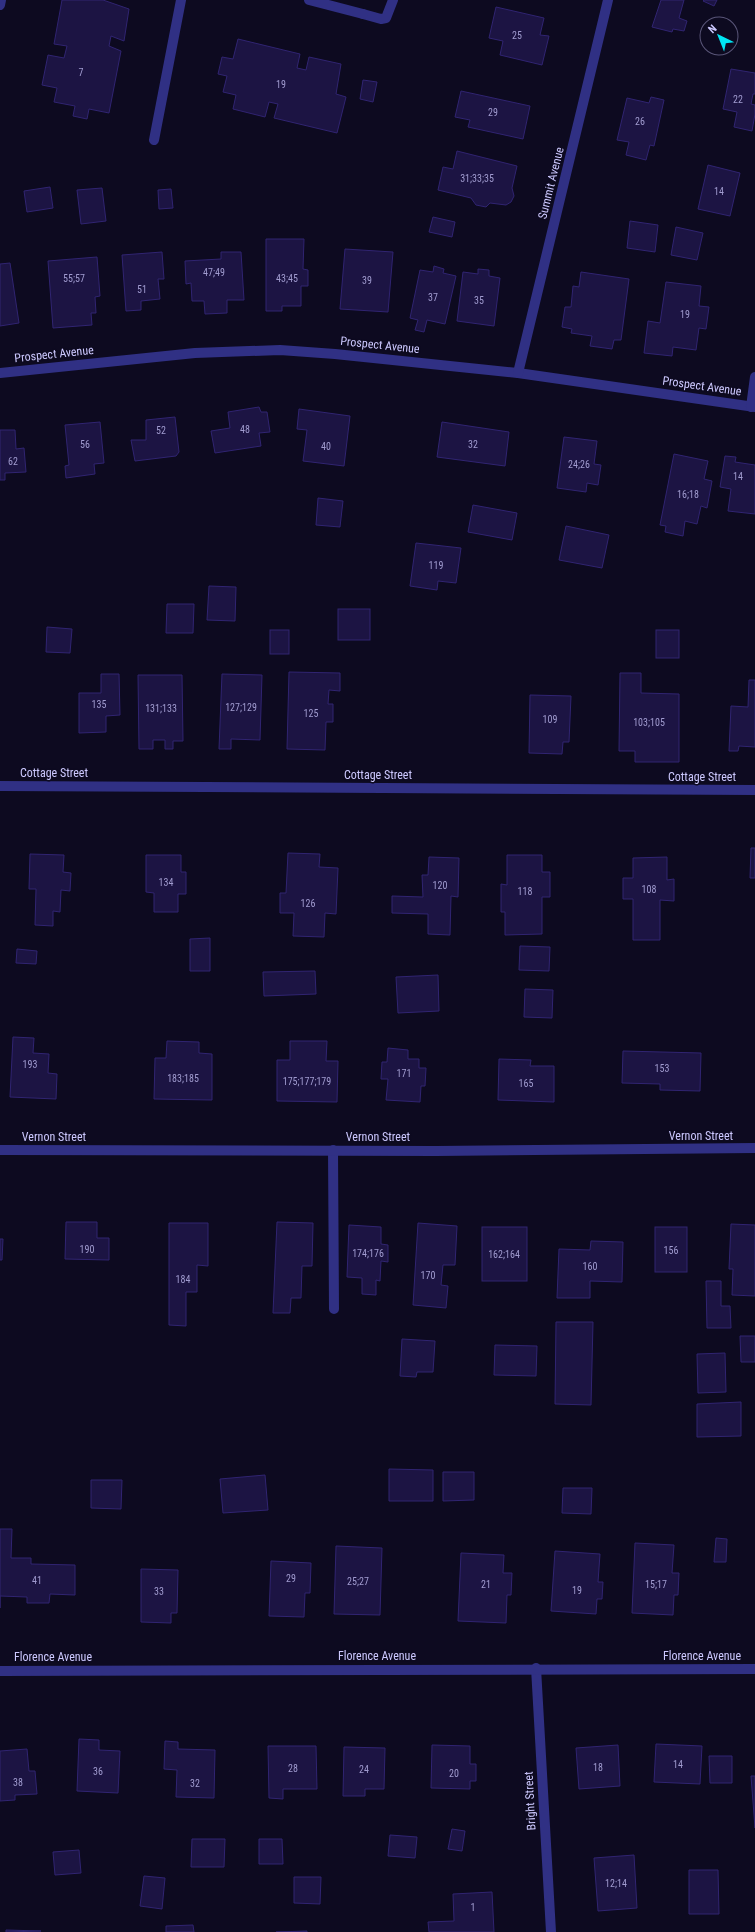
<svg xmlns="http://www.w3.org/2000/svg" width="755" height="1932" font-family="'Roboto Condensed',sans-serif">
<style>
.building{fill:#1c1443;stroke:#302471}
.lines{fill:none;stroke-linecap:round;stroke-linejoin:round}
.service{stroke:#303084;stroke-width:10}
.minor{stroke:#303084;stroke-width:10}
.labels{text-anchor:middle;stroke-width:3;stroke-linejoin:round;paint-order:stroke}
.number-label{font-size:10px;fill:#a19cd0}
.street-label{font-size:12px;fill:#cdc9ff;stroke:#0d0a20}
</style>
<rect width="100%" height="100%" fill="#0d0a20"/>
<g class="building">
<path d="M62,0h41l26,9 -5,32 -13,-5 -2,10 12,5 -12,62 -20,-4 -2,10 -14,-3 2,-10 -21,-4 3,-14 -15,-3 6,-30 16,3 3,-12 -13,-2z"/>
<path d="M661,0h23l-5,18 8,3 -3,10 -11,-2 -1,3 -20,-5z"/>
<path d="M704,0h13l-3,6 -11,-5z"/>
<path d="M496,7l48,11 -4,17 9,1 -7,29 -42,-10 3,-14 -14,-3z"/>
<path d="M238,39l62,15 -3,14 9,2 3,-13 32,7 -5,30 10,3 -9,36 -63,-15 4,-14 -9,-2 -4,15 -32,-8 3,-14 -13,-3 4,-16 -9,-2 4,-17 11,2z"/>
<path d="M731,69l24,4v21h-2l-2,10 4,1v9l-3,17 -18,-4 3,-15 -14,-3z"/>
<path d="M363,80l14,2 -4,20 -13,-3z"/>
<path d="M461,91l69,15 -7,33 -55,-12 2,-7 -15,-3z"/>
<path d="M651,97l13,3 -10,46 -4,-1 -4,15 -20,-5 3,-13 -12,-2 10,-42 22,5z"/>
<path d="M457,151l60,15 -5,22 2,8 -3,6 -5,3 -16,-2 -4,4 -10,-2 -5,-7 -33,-8 5,-23 10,2z"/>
<path d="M708,165l32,8 -10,43 -32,-7z"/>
<path d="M50,187l3,21 -26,4 -3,-21z"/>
<path d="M102,188l4,33 -25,3 -4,-34z"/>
<path d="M171,189l2,19 -14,1 -1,-19z"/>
<path d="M433,217l22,5 -3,15 -23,-5z"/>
<path d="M630,221l28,4 -3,27 -28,-4z"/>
<path d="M676,227l27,6 -6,27 -26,-5z"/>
<path d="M266,239h38l-1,30 5,1v16h-7v20h-19v5h-16z"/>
<path d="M345,249l48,3 -5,60 -48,-3z"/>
<path d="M162,252l2,27h-6l2,20 -19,2v9l-15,1 -4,-56z"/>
<path d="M221,252h20l3,48h-17v13l-22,1 -1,-13h-12l-1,-18 -5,1 -1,-23 36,-2z"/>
<path d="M97,257l3,39 -5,1 1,16h-5l1,12 -39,3 -5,-67z"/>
<path d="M10,263l9,60 -19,3v-62z"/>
<path d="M434,266l10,3 -1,4 13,3 -11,48 -18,-4 -3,12 -9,-2 3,-10 -8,-2 10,-48 13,2z"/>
<path d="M478,269l11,1v6l11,2 -6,48 -37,-5 6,-49 15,2z"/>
<path d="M581,272l48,7 -8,61h-7l-2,9 -22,-3 2,-10 -21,-3 1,-4 -10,-2 3,-20h6l2,-21 6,1z"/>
<path d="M666,282l35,4 -2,20 10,1 -3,22 -7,-1 -3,22 -23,-3 -1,9 -28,-3 4,-32 12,2z"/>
<path d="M259,407l2,5h6l3,20 -11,1 2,13 -46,7 -4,-22 19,-3 -2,-16z"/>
<path d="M299,409l51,7 -6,50 -41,-5 4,-31 -10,-1z"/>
<path d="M175,417l4,35 -3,4 -41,5 -4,-21h15v-20z"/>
<path d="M100,422l4,41 -10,1 1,10 -29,4 -1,-12 4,-1 -4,-40z"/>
<path d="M442,422l67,10 -4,34 -68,-9z"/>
<path d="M0,430h15l1,19 8,-1 2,24 -21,1v7h-5z"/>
<path d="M564,437l33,4 -3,23 7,1 -3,20 -11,-2 -1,9 -29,-4z"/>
<path d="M674,454l34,7 -4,18 8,2 -5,27 -6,-2 -4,18 -12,-3 -2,15 -18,-4 1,-6 -6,-1z"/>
<path d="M725,456l11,1 -1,5 20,3v49l-27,-3 3,-22 -11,-2z"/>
<path d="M318,498l25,3 -3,26 -24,-2z"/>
<path d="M473,505l44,8 -5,27 -44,-8z"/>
<path d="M566,526l43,9 -7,33 -43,-8z"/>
<path d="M416,543l45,5 -5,35 -18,-2 -1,9 -27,-4z"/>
<path d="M209,586l27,1 -1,34 -28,-1z"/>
<path d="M167,604h27l-1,29h-27z"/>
<rect x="338" y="609" width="32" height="31"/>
<path d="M47,627l25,2 -2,24 -24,-1z"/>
<rect x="270" y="630" width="19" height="24"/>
<rect x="656" y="630" width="23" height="28"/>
<path d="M289,672l51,1v18l-11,-1 -1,14h5v18h-7l-1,28 -38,-1z"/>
<path d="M620,673h21v20l38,1v68h-44v-11h-16z"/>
<path d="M101,674h18l1,41 -14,1v16l-27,1v-40h22z"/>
<path d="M222,674l40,1 -2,65 -29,-1v10h-12z"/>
<path d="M138,675h44l1,66h-10v8h-8v-9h-12v9h-14z"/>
<path d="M749,680h6v67l-16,-1 -1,5h-9l2,-45 17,1z"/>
<path d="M530,695l41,1 -2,46h-6l-1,12 -33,-1z"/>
<path d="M751,848h4v30h-5z"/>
<path d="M288,853l32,1 -1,13 19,1 -2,46 -11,-1 -1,24 -31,-1 1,-23h-14v-20h6z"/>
<path d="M30,854l34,1 -1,17 8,1 -1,18 -9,-1 -1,22 -7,-1v15l-18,-1 1,-36h-7z"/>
<path d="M146,855h35v17h5v22h-8v18h-24v-19l-8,-1z"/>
<path d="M507,855h35v17h8v25h-8v37l-37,1v-23h-4v-28l6,1z"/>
<path d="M429,857l30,1 -1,39 -7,-1 -1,39 -22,-1v-20l-36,-1v-17l31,1 -1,-22h6z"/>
<path d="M667,857v23l7,-1v22l-14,-1v40h-27v-41h-10v-21h10v-20z"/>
<path d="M210,938v33h-20v-32z"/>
<path d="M520,946l30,1 -1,24 -30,-1z"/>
<path d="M17,949l20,2 -1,13 -20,-1z"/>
<path d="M315,971l1,23 -52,2 -1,-24z"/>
<path d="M438,975l1,36 -41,2 -2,-36z"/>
<path d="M525,989l28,1 -1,28 -28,-1z"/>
<path d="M13,1037l21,1 -1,15 16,1 -1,19 9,1 -1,25 -46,-2z"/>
<path d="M167,1041l32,1v11l13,1v46l-58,-1 1,-41h11z"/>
<path d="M290,1041h37l-1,20h12l-1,41 -60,-1v-41h13z"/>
<path d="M388,1048l20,2v9h11v9h7l-1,18h-4l-1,16 -34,-2 2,-21h-7l1,-17h5z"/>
<path d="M623,1051l78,2 -1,38 -40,-1v-6l-38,-1z"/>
<path d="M499,1059l32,1 -1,6h24v36l-56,-2z"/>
<path d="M66,1222h31v16h12v22l-44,-1z"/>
<path d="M277,1222l36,1 -1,43h-10l-1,32h-10l-1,15h-17z"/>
<path d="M169,1223h39v43l-11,-1v27h-11v34l-17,-1z"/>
<path d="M418,1223l39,3 -2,39h-12l-2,20 7,1 -2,22 -33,-3z"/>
<path d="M731,1224l24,1v71l-23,-1 1,-26h-4z"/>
<path d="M349,1225l32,2v17l7,1v17l-7,-1 -1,20 -4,-1v15l-14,-1v-16l-15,-1z"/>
<rect x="482" y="1227" width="45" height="54"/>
<rect x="655" y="1227" width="32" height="45"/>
<path d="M0,1239h3l-1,21h-2z"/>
<path d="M591,1241l32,1 -1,40 -32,-1v17h-33l2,-49 31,1z"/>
<path d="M706,1281h15v25h9l1,22h-24z"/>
<path d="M556,1322h37l-2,83 -36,-1z"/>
<path d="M740,1336h15v26h-14z"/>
<path d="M402,1339l33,2 -2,31h-16l-1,5 -16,-1z"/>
<path d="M495,1345l42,1 -1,30 -42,-1z"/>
<path d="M725,1353l1,39 -28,1 -1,-39z"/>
<path d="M741,1402v34l-44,1v-33z"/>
<path d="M389,1469l44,1v31h-44z"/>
<path d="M443,1472h31v28l-31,1z"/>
<path d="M265,1475l3,35 -45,3 -3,-34z"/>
<path d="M91,1480h31l-1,29 -30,-1z"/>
<path d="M563,1488h29l-1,26 -29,-1z"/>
<path d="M0,1529h12l-1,29h20v6l44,1v30l-25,-1 -1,9h-22v-6l-27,-1v12z"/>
<path d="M716,1538l11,1 -1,23h-12z"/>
<path d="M635,1543l39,2 -2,28h7l-1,22h-4l-1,20 -41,-2z"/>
<path d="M336,1546l46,2 -2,67 -46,-1z"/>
<path d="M555,1551l45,3 -2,28h5l-1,17h-5l-1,15 -45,-3z"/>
<path d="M461,1553l43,2 -1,18h9l-1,22h-4l-1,28 -48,-2z"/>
<path d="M271,1561l40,2 -1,30h-5l-1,24 -35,-1z"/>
<path d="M141,1569l37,1 -1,43h-6v10l-30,-1z"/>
<path d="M79,1739l20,1v10l21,1 -2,42 -41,-2z"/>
<path d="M165,1741l13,1v7l37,1 -1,48 -38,-1 1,-27 -13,-1z"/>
<path d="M656,1744l46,2 -2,38 -46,-2z"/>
<path d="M432,1745l38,1v18h6v17h-6v8l-39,-1z"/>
<path d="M618,1745l2,41 -41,3 -3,-41z"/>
<path d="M268,1746h48l1,43h-34v10l-14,-1z"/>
<path d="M344,1747l41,1 -1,41h-19v7h-22z"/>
<path d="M27,1749l2,22h6l2,23 -22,1v5l-15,1v-50z"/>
<path d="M709,1756h23v27h-22z"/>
<path d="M751,1776h4v52z"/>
<path d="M452,1829l13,2 -3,20 -14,-2z"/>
<path d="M390,1835l27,2 -2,21 -27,-2z"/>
<path d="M192,1839h33l-1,28h-33z"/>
<path d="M259,1839h23l1,25h-24z"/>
<path d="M79,1850l2,23 -26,2 -2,-23z"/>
<path d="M634,1855l3,53 -39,3 -4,-53z"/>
<path d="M689,1870h29l1,44h-30z"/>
<path d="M144,1876l21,2 -3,31 -22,-3z"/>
<path d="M294,1877h27l-1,27 -26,-1z"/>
<path d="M492,1892l2,40h-65l-1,-10 26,-1 -1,-27z"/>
<path d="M193,1925l1,7h-28v-6z"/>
<path d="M6,1930l35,1 -35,1z"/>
<path d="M307,1931v1h-31z"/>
</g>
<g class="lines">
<g class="service">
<path d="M363,14l18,5 5,-1 7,-18"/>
<path d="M154,140l27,-140"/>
<path d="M333,1150l1,159"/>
</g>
<g class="minor">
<path d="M309,0l54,14"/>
<path d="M0,5l1,-5"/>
<path d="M0,373l195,-20 85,-3 55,4 183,19 237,34"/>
<path d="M518,373l90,-373"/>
<path d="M751,407l4,-30"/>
<path d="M0,786l755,4"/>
<path d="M0,1150l436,1 319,-3"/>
<path d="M536,1668l15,264"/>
<path d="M0,1671l755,-2"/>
</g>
</g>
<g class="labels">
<g class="number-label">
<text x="517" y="39">25</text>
<text x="81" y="76">7</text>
<text x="281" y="88">19</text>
<text x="738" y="103">22</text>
<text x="493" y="116">29</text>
<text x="640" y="125">26</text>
<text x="477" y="182">31;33;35</text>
<text x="719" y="195">14</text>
<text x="214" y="276">47;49</text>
<text x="74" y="282">55;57</text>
<text x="287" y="282">43;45</text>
<text x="367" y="284">39</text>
<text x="142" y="293">51</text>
<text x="433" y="301">37</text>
<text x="479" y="304">35</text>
<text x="685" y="318">19</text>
<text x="245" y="433">48</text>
<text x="161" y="434">52</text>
<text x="85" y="448">56</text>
<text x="473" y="448">32</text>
<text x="326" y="450">40</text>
<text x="13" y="465">62</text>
<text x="579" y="468">24;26</text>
<text x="738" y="480">14</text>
<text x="688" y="498">16;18</text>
<text x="436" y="569">119</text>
<text x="99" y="708">135</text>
<text x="241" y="711">127;129</text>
<text x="161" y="712">131;133</text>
<text x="311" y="717">125</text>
<text x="550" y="723">109</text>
<text x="649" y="726">103;105</text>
<text x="166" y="886">134</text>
<text x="440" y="889">120</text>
<text x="649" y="893">108</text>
<text x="525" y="895">118</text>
<text x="308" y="907">126</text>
<text x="30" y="1068">193</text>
<text x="662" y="1072">153</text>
<text x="404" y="1077">171</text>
<text x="183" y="1082">183;185</text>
<text x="307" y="1085">175;177;179</text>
<text x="526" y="1087">165</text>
<text x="87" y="1253">190</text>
<text x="671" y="1254">156</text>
<text x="368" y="1257">174;176</text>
<text x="504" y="1258">162;164</text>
<text x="590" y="1270">160</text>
<text x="428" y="1279">170</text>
<text x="183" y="1283">184</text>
<text x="291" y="1582">29</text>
<text x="37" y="1584">41</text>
<text x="358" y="1585">25;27</text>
<text x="486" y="1588">21</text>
<text x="656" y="1588">15;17</text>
<text x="577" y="1594">19</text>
<text x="159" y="1595">33</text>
<text x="678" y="1768">14</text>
<text x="598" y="1771">18</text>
<text x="293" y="1772">28</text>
<text x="364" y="1773">24</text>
<text x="98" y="1775">36</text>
<text x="454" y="1777">20</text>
<text x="18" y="1786">38</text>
<text x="195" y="1787">32</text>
<text x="616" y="1887">12;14</text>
<text x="473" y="1911">1</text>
</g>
<g class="street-label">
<text transform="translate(551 183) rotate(-76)" y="4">Summit Avenue</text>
<text transform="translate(380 345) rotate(6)" y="4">Prospect Avenue</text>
<text transform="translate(54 354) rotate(-6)" y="4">Prospect Avenue</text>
<text transform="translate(702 386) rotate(8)" y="4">Prospect Avenue</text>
<text x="54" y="777">Cottage Street</text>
<text x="378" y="779">Cottage Street</text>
<text x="702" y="781">Cottage Street</text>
<text x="701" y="1140">Vernon Street</text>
<text x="54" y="1141">Vernon Street</text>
<text x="378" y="1141">Vernon Street</text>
<text x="377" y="1660">Florence Avenue</text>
<text x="702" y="1660">Florence Avenue</text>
<text x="53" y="1661">Florence Avenue</text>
<text transform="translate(530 1801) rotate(-93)" y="4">Bright Street</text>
</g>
</g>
<g transform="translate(719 36) rotate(317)"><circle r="19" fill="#0d0a20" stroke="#5a5679"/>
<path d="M0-3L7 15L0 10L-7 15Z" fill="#00e6f4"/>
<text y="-6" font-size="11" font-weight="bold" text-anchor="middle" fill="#cdc9ff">N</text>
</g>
</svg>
